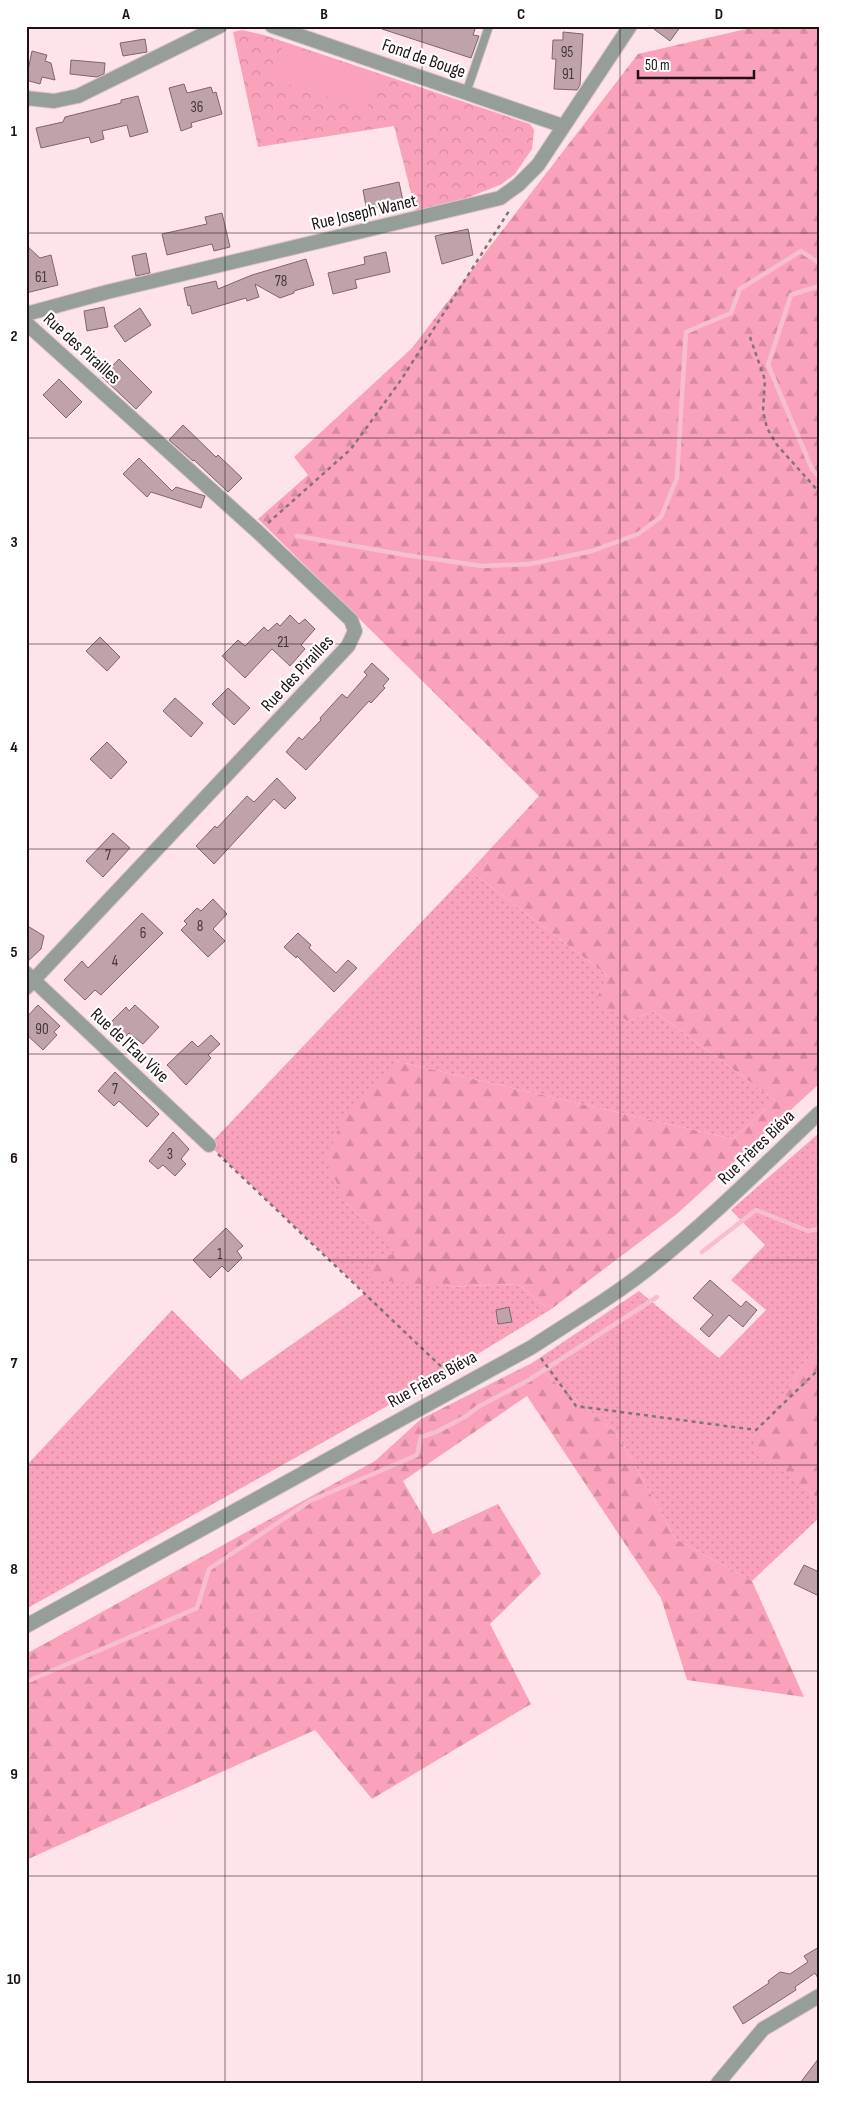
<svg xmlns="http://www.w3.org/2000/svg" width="845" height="2109" font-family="'Sofia Sans Condensed',sans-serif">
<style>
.grass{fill:url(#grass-dots)}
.forest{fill:url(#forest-firs)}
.park{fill:url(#park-crowns)}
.pitch{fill:#faa2ba}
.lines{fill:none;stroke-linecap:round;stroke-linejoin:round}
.stream{stroke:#f7bfcd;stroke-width:4.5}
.building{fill:#c0a3aa;stroke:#80656c}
.service-casing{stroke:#dac3c8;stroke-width:10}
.minor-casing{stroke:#dac3c8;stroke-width:16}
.tertiary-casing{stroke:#dac3c8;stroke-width:16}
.path{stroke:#857377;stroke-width:2.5;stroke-dasharray:4 4;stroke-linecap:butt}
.service{stroke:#969f97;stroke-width:8}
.minor{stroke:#969f97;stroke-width:14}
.tertiary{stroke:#969f97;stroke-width:14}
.grid{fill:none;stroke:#1d1315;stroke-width:1;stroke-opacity:0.55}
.labels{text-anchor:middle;stroke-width:4.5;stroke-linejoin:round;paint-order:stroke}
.number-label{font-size:15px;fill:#46373a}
.street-label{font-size:18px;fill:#1d1315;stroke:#fff}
.neatline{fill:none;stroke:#1d1315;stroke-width:2}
.grid-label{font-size:16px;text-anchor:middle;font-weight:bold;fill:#1d1315}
</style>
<defs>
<pattern id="grass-dots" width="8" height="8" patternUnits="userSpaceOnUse" patternTransform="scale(1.25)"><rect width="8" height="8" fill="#faa2ba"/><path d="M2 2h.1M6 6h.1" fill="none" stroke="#d68b9f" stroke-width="1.8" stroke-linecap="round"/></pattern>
<pattern id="forest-firs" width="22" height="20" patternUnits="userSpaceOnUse" patternTransform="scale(1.25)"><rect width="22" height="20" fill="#faa2ba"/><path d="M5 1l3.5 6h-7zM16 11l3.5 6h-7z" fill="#d68b9f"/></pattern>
<pattern id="park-crowns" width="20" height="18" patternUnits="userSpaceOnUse" patternTransform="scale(1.25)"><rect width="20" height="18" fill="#faa2ba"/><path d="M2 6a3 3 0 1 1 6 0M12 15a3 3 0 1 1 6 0" fill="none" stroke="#d68b9f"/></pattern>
</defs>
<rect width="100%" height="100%" fill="#fee4ea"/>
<g class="grass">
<path d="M470,871l137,104 -10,26 31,20 26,-10 121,89 -42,39 -337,-78 -50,142 56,50 45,34 71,-3 32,26 -102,62 -422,237v-143l146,-156 69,70 124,-87 -156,-148z"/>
<path d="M819,1133v213l-14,16 -53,85 67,52v19l-67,63 -76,-42 -59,-105 -85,-71 107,-72 80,67 47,-48 -35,-30 34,-35 -34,-35z"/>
</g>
<g class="forest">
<path d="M759,26h60v1058l-141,129 -128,97 -32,-26 -71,3 -76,-8 2,-21 28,-5 -55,-50 -20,-43 18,-45 52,-54 337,78 42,-39 -121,-89 -26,10 -32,-20 11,-26 -137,-104 69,-75 -281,-277 50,-44 -14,-18 118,-109 226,-294z"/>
<path d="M819,1346v153l-68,-52 54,-85z"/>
<path d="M532,1363l85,71 59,105 76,42 52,116 -117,-17 -26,-82 -134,-202 -124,85 30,53 65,-30 43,70 -51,50 41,80 -159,95 -57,-69 -289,130v-206l349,-193 46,-42z"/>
</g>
<path class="park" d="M242,30l22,5 266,89 4,6 -2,19 -17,25 -13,10 -35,14 -51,14 -22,-86 -136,21 -25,-115z"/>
<path class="pitch" d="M283,44l95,31 -11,34 -95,-30z"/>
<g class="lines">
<g class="stream">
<path d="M819,286l-28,9 -23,70 44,104 7,8"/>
<path d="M297,536l109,19 76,11 48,-2 62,-13 46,-17 23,-17 16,-39 9,-146 45,-19 9,-24 61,-38 18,12"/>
<path d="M702,1252l54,-42 52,21 11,-2"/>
<path d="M26,1682l171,-74 12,-39 101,-68 107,-46 4,-18 15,-5 29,-15 13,-10 49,-26 130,-84"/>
</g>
</g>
<g class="building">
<path d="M382,26h94l-3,9 6,1 -8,22 -89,-29z"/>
<path d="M650,26h31l-11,15z"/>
<path d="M563,32l20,2 -3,51 -3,5 -23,-1 2,-30h-4l1,-19h10z"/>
<path d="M145,39l2,13 -24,4 -3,-13z"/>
<path d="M32,51l15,4 -2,6 6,2 4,17 -13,-3 -2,7 -14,-4z"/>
<path d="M71,60l34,3 -1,11 -7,3 -27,-3z"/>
<path d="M184,84l3,9 24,-6 2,6 3,-1 6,22 -31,9 1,4 -11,4 -12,-43z"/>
<path d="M138,96l10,36 -18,5 -3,-12 -25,6 2,8 -13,4 -2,-6 -48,11 -5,-20 27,-6 2,-5 56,-14v-3z"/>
<path d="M399,182l4,19 -29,7 -2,-4 -6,2 -3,-16z"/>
<path d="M222,213l8,34 -16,4 -2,-7 -45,11 -5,-21 45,-10 -2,-7z"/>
<path d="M468,229l5,26 -31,9 -7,-28z"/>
<path d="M26,245l14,13 11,-3 7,30 -32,8z"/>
<path d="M386,252l4,20 -35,8 2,8 -24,6 -5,-21 37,-9 -1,-7z"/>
<path d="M146,253l4,20 -14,3 -4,-20z"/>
<path d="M306,259l8,26 -20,6v2l-14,5 -25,-14 4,13 -12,4 -1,-3 -54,16 -2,-9 -2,1 -4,-18 32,-7 2,8 34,-14z"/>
<path d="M104,307l4,20 -21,4 -3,-20z"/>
<path d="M140,308l11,17 -26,17 -11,-16z"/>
<path d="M119,359l33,33 -16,17 -34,-32z"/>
<path d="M59,379l23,23 -16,16 -23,-23z"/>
<path d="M183,425l33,32 2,-2 24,23 -14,14 -34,-32 -1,1 -24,-21z"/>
<path d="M139,458l33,33 4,-4 29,9 -4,12 -50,-16 -4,5 -24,-23z"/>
<path d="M290,615l9,9 6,-5 10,10 -14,16 4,4 -15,17 -18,-17 -27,29 -23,-22 16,-16 7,6 19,-19 4,4 9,-8 3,3z"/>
<path d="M100,637l20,20 -13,14 -21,-20z"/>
<path d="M372,663l17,16 -6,7 2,2 -14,15 -2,-2 -63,69 -20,-18 13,-15 3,3 19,-20 -1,-2 22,-24 5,4 20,-23 -3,-3z"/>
<path d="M228,688l22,20 -16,17 -22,-21z"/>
<path d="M175,698l28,25 -12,14 -28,-26z"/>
<path d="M107,742l20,20 -16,17 -21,-20z"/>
<path d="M277,778l19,20 -11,11 -11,-10 -60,65 -18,-18 19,-20 2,2 30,-32 7,6z"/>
<path d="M113,833l17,15 -27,29 -17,-16z"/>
<path d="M213,899l14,15 -14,15 12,12 -17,16 -27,-27 6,-6 -3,-3 13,-13 4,3z"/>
<path d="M142,913l21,20 -62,62 -6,-5 -10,10 -21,-20 18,-19 6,7z"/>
<path d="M26,925l18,11 -3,13 -15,14z"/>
<path d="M298,933l13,12 -2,3 27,25 12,-13 9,8 -23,24 -37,-36 -1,2 -12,-11z"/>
<path d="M38,1005l22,21 -6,6 3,3 -14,15 -17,-16v-16z"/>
<path d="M135,1005l24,22 -16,17 -14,-11 -9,9 -15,-14 21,-21 3,4z"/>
<path d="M211,1035l9,9 -12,11 3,3 -25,27 -19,-20 25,-24 6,6z"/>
<path d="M115,1072l44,42 -12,13 -28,-26 -5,5 -16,-15z"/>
<path d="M173,1132l16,17 -8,10 5,5 -11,12 -12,-11 -5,4 -9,-8z"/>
<path d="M226,1228l17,18 -6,5 5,7 -14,14 -6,-6 -12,12 -17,-18z"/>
<path d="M710,1280l31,27 5,-6 11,9 -14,17 -14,-12 -20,22 -9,-8 13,-14 -20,-17z"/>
<path d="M509,1307l3,15 -14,2 -2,-14z"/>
<path d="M804,1565l15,7v24l-25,-12z"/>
<path d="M819,1947v33l-4,-7 -20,14 1,3 -53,34 -10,-17 36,-24 -1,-2 12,-9 10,2 18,-12 -4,-6z"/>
<path d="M819,2058v25h-19z"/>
</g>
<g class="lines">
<g class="service-casing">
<path id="service" d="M466,93l23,-67"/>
</g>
<g class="minor-casing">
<g id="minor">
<path d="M272,26l291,100"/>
<path d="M26,98l28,3 24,-5 142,-70"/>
<path d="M26,314l81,-22 393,-94 18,-13 20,-20 92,-139"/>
<path d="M26,323l232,209 93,88 4,11 -7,15 -322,342"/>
<path d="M26,973l183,172"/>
<path d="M718,2083l45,-54 56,-33"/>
</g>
</g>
<g class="tertiary-casing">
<path id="tertiary" d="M26,1626l506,-279c41,-27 84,-52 122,-83 58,-46 111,-100 165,-151"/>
</g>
<g class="path">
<path d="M750,337l15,43 -2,31 4,17 10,17 42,47"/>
<path d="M268,523l83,-74 50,-69 108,-169"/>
<path d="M218,1154l233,222"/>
<path d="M541,1358l35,48 180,24 63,-61"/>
</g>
<use href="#service" class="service"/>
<use href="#minor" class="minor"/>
<use href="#tertiary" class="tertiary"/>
</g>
<path class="grid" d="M225,26v2057M422,26v2057M620,26v2057M26,233h793M26,438h793M26,644h793M26,849h793M26,1054h793M26,1260h793M26,1465h793M26,1671h793M26,1876h793"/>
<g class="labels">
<g class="number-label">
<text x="567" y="57">95</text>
<text x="568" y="79">91</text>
<text x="197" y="112">36</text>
<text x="41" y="282">61</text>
<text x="281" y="286">78</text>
<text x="283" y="647">21</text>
<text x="108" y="860">7</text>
<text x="200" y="931">8</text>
<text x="143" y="938">6</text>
<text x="115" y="966">4</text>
<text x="42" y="1034">90</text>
<text x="115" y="1094">7</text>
<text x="170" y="1159">3</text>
<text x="220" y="1259">1</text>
</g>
<g class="street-label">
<text transform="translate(424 58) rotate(19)" y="6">Fond de Bouge</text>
<text transform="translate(364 212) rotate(-13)" y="6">Rue Joseph Wanet</text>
<text transform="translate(82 348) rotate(42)" y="6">Rue des Pirailles</text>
<text transform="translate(297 673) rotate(-47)" y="6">Rue des Pirailles</text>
<text transform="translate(130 1045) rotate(43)" y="6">Rue de l'Eau Vive</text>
<text transform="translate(756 1147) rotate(-44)" y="6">Rue Frères Biéva</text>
<text transform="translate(432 1379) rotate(-29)" y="6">Rue Frères Biéva</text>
</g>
</g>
<rect width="845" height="2109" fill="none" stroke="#ffffff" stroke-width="55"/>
<path d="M638 70v8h116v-8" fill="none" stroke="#1d1315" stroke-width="2.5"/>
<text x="645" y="70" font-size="15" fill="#1d1315" stroke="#ffffff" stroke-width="4" paint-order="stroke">50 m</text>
<rect x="28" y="28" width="790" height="2054" class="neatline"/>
<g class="grid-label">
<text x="126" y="19">A</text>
<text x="324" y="19">B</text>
<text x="521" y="19">C</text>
<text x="719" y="19">D</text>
<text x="14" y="136">1</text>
<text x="14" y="341">2</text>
<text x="14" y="547">3</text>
<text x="14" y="752">4</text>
<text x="14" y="957">5</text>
<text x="14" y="1163">6</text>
<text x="14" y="1368">7</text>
<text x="14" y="1574">8</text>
<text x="14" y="1779">9</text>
<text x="14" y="1984">10</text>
</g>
</svg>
